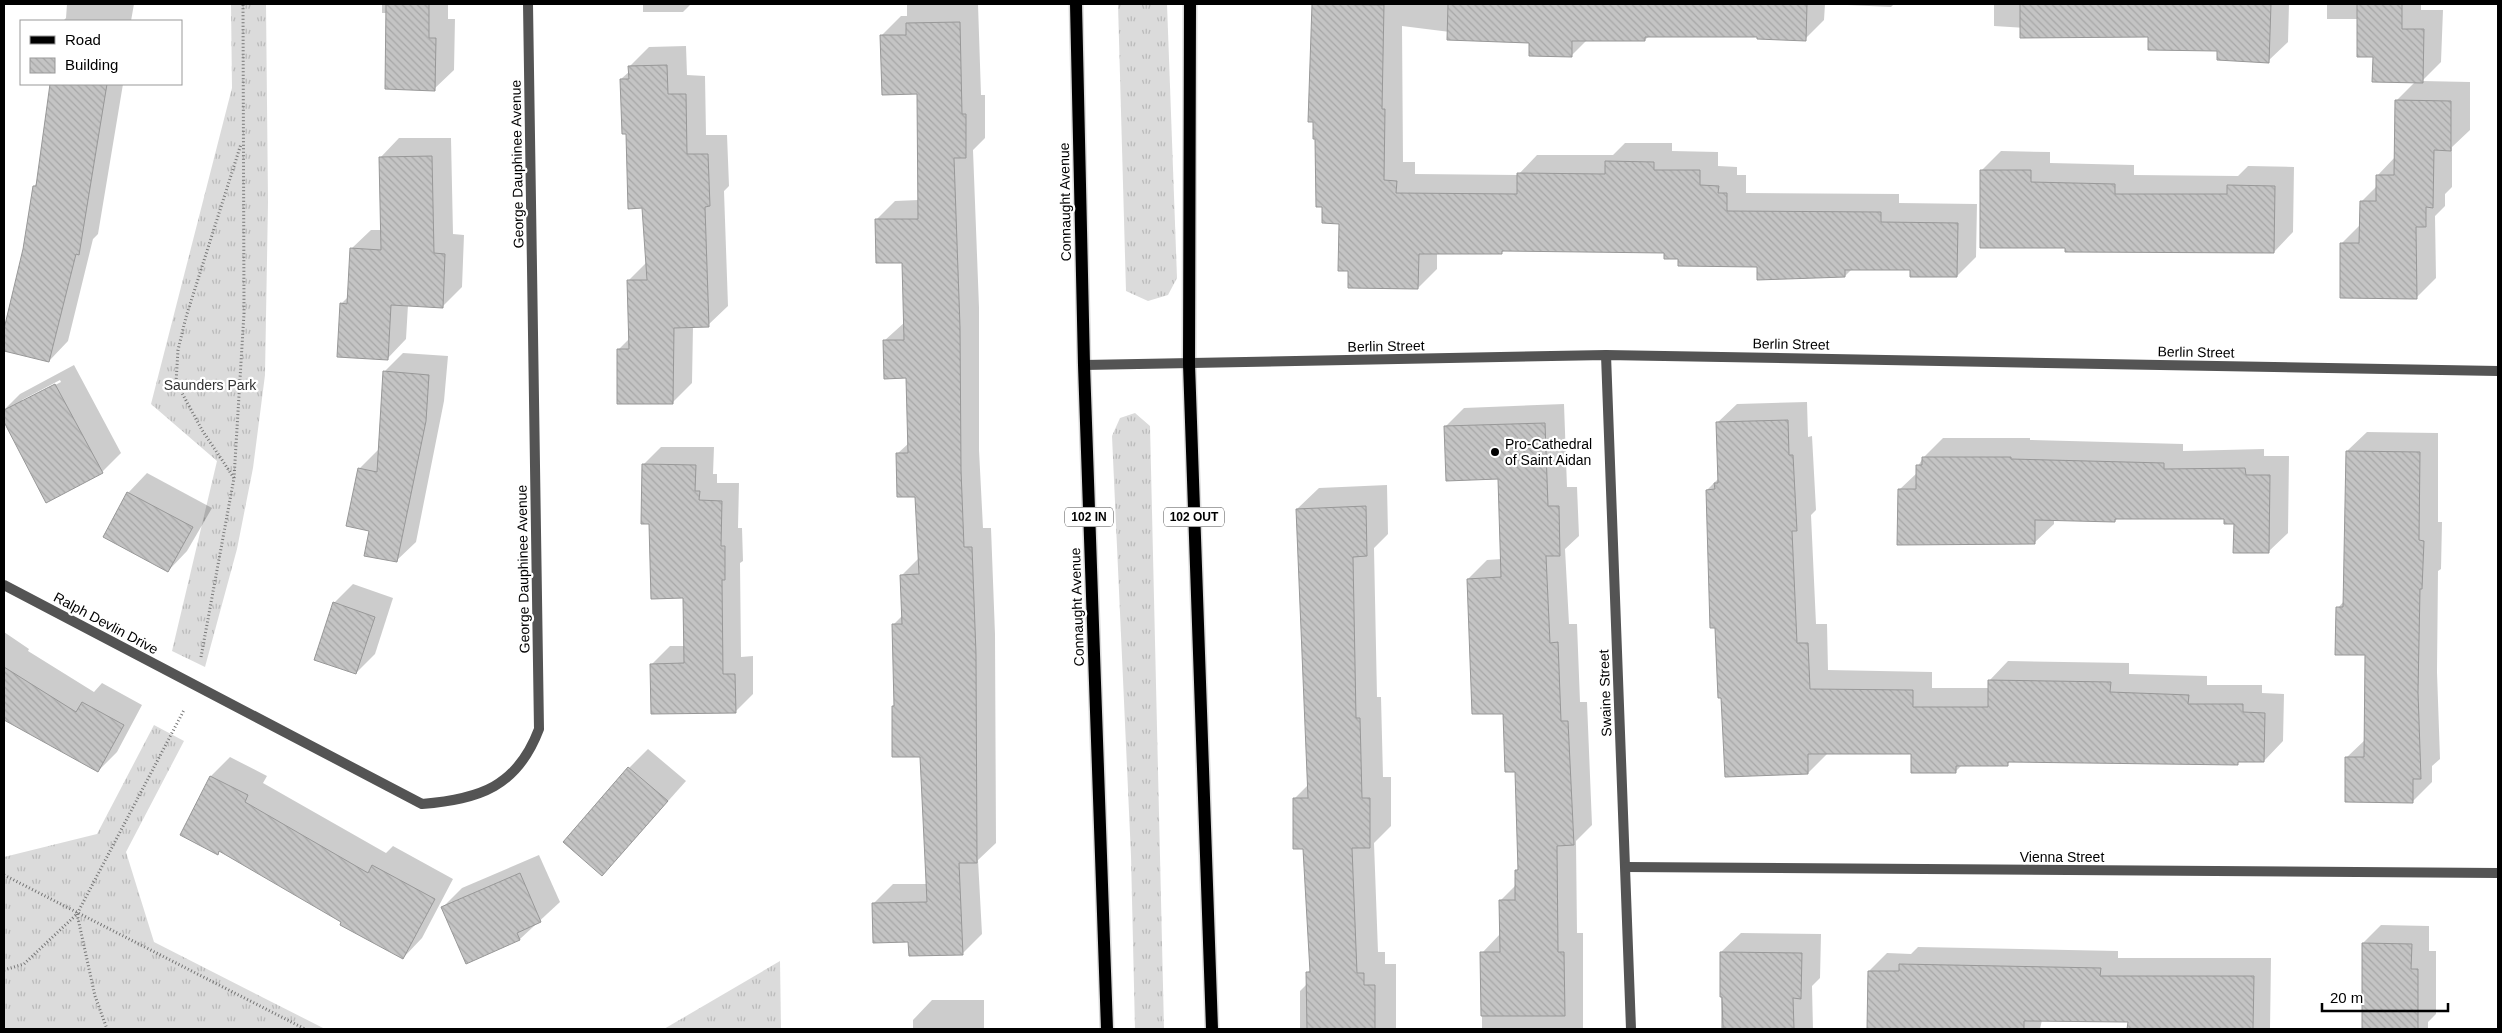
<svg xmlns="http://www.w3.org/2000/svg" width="2502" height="1033" font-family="Helvetica,sans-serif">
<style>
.grass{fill:url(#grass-tufts)}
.shadow{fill:#0003;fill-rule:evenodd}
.building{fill:url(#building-back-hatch);stroke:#989898}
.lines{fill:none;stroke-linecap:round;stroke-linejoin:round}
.primary-casing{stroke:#dbdbdb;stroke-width:15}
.path{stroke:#767676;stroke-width:3;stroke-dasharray:1 2.5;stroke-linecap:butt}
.street{stroke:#545454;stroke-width:10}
.primary{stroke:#000;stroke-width:12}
.poi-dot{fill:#000;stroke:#fff;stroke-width:2}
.labels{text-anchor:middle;stroke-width:4.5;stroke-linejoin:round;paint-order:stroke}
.shield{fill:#fff;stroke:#4c4c4c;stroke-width:1}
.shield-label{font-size:12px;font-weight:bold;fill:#000}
.street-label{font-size:14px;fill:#000;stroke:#fff}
.park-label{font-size:14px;fill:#323232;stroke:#fff}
.poi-label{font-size:14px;fill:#000;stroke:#fff;text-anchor:start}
</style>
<defs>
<pattern id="grass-tufts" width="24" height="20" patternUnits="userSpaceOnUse" patternTransform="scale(1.25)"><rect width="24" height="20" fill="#dbdbdb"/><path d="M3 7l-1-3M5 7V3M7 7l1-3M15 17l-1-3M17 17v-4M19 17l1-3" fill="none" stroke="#bababa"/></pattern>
<pattern id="building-back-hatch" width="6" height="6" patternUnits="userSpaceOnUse" patternTransform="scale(1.25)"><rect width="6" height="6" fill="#c4c4c4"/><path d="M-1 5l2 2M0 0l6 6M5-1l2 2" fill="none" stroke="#a7a7a7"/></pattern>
</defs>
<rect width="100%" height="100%" fill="#fff"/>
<g class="grass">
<path d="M231,4h35l2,198 -3,173 -12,93 -16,81 -32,118 -33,-16 45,-190 -66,-57 81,-316z"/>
<path d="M1118,4h49l10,274 -9,17 -20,6 -22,-10z"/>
<path d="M1135,413l15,13 14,603h-29l-4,-173 -19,-420 8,-18z"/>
<path d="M154,725l30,16 -58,111 28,90 171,87h-321v-172l93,-23z"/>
<path d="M780,961l1,68h-117z"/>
</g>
<g class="shadow">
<path d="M67,4h67l-3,17h-68l3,-3z"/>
<path d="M382,4h66v15h7l-1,51 -20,19 -47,-76h-5z"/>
<path d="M643,4h48l-8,8h-40z"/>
<path d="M907,4h71l3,91h4v43l-12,12 6,157v143l4,78h8l4,106 1,209 -18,17 4,74 -19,19 -53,-12 -37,-37 20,-20h34l-6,-129 -28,-49 2,-2 -2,-79 10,-10 -2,-39 18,-18 -3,-62 -19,-42 12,-11 -1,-66 -24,-36 21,-19 -1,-61 -28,-41 19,-19 24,-1 -1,-107 -37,-57 20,-20h6z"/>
<path d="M1313,4h581l-3,3 -66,-3 -1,16 -19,19 -47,-3h-109l-4,4h-58l-16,16 -41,-14 -128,-16 1,136h12v12l103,1 19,-20h76l12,-12h47v8l46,1v14l19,1v8h9v18l153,1v9l78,1 -1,53 -19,19 -46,-7h-59l-7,7 -166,-18 -14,-6 -160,-2 -4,3h-64v16l-19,19 -69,-18 -9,-48 -26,-101h-5z"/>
<path d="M1994,4h295l-1,38 -20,19 -119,-25 -155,-10z"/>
<path d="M2327,4h94v6h22l-2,52 -19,19 48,1v48l-18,17v40l-7,7v12l-10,10 1,62 -20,20 -75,-54 20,-20v-22l16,-16v-10l19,-20v-55l20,-20 -42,-25 -16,-37h-31z"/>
<path d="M686,46l1,29 18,1 1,59h21l2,51 -5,5 4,115 -20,19 -15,1 -1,57 -20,20 -53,-54 11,-11 -2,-57 19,-19 -3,-55 -17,-74 -6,-54 9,-8v-5l19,-19z"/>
<path d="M51,84h72l-25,150 -5,5 -25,102 -19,20 -45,-11v-15l20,-86 10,-63 3,-3z"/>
<path d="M399,138h52l2,96 11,1 -2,52 -20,20 -34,-2 -2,34 -19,20 -46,-55 8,-8 2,-47 20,-19h10l-1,-72z"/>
<path d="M2001,151l49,1v11l84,2v10l104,1 10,-10 46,1 -1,65 -19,20 -208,-5 -85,-76z"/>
<path d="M403,353l45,3 -4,45 -28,141 -20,19 -25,-31 -12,-61 19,-19 6,-78z"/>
<path d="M74,365l47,88 -19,19 -55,29 -43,-81v-10l16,-16zM60,380l1,2 -39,20v-2z"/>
<path d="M1807,402l1,35 4,-1 4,74 -5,5 5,109h11l1,46 104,2v16h57v-7l19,-20 121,2v11l78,2v9h55v8l22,1 -1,47 -19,20 -24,-1 -3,3 -226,-3 -4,5h-45l-7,7 -43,-19 -85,1 -19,19 -86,-77 -15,-206 12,-12 -2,-55 20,-19z"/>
<path d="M1564,404l3,83h10l2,49 -14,13 4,75h8l3,78h7l5,123 -16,16 1,92h6v96h-101v-76l19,-20 -1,-32 16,-16v-14l3,-3 -3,-98 -12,-57 -36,-134 19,-19 15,-1 -3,-81 -54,-51 19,-19z"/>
<path d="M2367,432l71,1v89h4l-1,47 -3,2 -1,101 3,87 -8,7v16l-19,19 -67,-43 20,-19v-85l-28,-46 6,-7 3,-150z"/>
<path d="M1943,438h87v2l153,4v7l81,-2v7h25l-1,77 -20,19 -33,-29 -10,-5h-107l-3,3 -61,-2v5l-20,19 -135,-53 19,-18v-6l5,-8z"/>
<path d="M661,447h53l-1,27h4v9h22l-1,45h4l1,33 -3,2 1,94 12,-1v38l-18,18 -83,-48 18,-18h15l-1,-49 -34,-74 -7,-58z"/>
<path d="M147,473l65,35 -25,43 -19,20 -40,-78z"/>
<path d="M1387,485l1,49 -14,14 3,149h4l2,80h8v49l-17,17 4,109h7v12h11v65h-96v-38l7,-7v-11l4,-4 -6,-122 -11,-48 15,-15 -12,-275 22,-21z"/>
<path d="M353,584l40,14 -18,56 -19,19 -22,-70z"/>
<path d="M4,632l25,17 -1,2 66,41 8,-9 40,22 -25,47 -19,19 -94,-52z"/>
<path d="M648,749l38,32 -84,94 27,-107z"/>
<path d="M230,757l37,19 -4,7 123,70 7,-7 60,33 -31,59 -19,20 -183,-108 -2,3 -37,-19 30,-58z"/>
<path d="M539,855l21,47 -40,37 -53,23 -24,-55 19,-19z"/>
<path d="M2381,925l48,1v25h7v63l-8,8v7h-65v-86z"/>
<path d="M1741,933l80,1 -1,44 -8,8 1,43h-92v-77z"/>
<path d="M1918,947l200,4v7h153l-1,71h-141v-8l-87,-1 -2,9h-172l1,-58 18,-18 24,1z"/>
<path d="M932,1000h52v29h-71v-9z"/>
</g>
<g class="building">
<path d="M386,4h43v34h7l-1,53 -50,-2z"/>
<path d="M1312,4l72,1 -2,104h3l-1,71 13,1 -1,12 121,1v-21l88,1v-13l49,1v8h46v15l19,1 -1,7h9v18l154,1v10l77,1 -1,54h-47v-7h-65v7l-88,3v-13l-79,-1v-7h-14v-6l-162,-2v3h-83l-1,35 -70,-1v-17h-10l1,-47 -17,-1v-16h-6l-1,-68h-2v-17h-5z"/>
<path d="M1448,4h359l-1,37 -49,-2v-2h-112v4h-73v16l-43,-1v-13l-82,-3z"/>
<path d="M2020,4h251l-2,59 -52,-3v-9l-69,-1v-13l-128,1z"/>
<path d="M2357,4h45v25h22l-1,54 -51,-1 1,-25h-16z"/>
<path d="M960,22l2,92h4v44h-12l6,169 1,143 3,77h8l4,107 1,209h-18l4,92 -54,1 -1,-14 -35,1 -1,-40 55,-1 -7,-145h-28v-51h2l-2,-82h10l-2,-49 19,-1 -4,-77h-18l-1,-44h12l-2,-75 -22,1 -1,-39h21l-2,-77h-26l-1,-44h43l-1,-125 -35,1 -2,-60h26v-12z"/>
<path d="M667,65l1,29h18l1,60h21l2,52 -5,1 4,120 -35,1 -1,76h-56v-55h12l-2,-69h20l-5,-72 -14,1 -2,-75h-4l-2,-55h9l-1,-13z"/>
<path d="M50,84h57l-28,171 -3,-1 -27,108 -45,-11v-22l19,-80 10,-63h3z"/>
<path d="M2395,100l56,1v50l-17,-1 -1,58 -7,-1v20h-10l1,72 -77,-1v-55h19l1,-42h16v-26h18z"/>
<path d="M432,156l2,97 11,1 -2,54 -52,-3 -3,55 -51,-3 3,-54 7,1 3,-56 31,2 -2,-93z"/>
<path d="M1980,170h51v12l84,2v10h112v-9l48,1 -1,67 -209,-1v-4h-85z"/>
<path d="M383,371l46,4 -3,46 -29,141 -33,-6 5,-25 -23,-5 12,-58 19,4z"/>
<path d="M55,384l48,89 -57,30 -42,-81v-12z"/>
<path d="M1788,420l1,35h4l4,76h-5l5,112h11l2,46 103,1v17h75v-27l123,2 -1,10 79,3 -1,9h55v8l22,1 -1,49h-26v3l-230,-3v4h-52v7h-45v-19h-103v20l-83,3 -4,-79h-3l-3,-70h-5l-4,-138 9,-1 -1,-6h4l-2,-61z"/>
<path d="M1545,423l3,83h11l1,50h-14l4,87 8,-1 3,79h7l6,124 -17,1 1,106h6l1,64h-84l-1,-64h20l-1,-52h16v-30h3l-3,-98h-10l-2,-58h-31l-5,-135 34,-2 -3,-98 -52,2 -2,-55z"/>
<path d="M2346,451l74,1 -1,88 5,1 -2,48h-2l-2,103 3,87h-8v24l-68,-1v-45h19l1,-102h-30l1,-48h7z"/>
<path d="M1922,457h89v2l153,4v6l81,-1 1,7h24l-1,78h-36l1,-29h-10v-5h-109v3l-80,-2v24l-138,1 1,-56h18v-24h6z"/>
<path d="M642,464l54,1 -1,26h5l-1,9 23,1 -1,45h4v34h-3l1,94h12l1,39 -85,1 -1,-50 34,-1 -1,-65 -32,1 -2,-75h-8z"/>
<path d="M127,492l66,35 -25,45 -65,-35z"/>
<path d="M1366,506l1,50 -14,1 3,161h4l2,80h8v50h-18l5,125h7v12h11v44h-68l-1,-57h4l-7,-123h-10v-51h15l-12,-289z"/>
<path d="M333,602l42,15 -19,57 -42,-14z"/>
<path d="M4,667l72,45 6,-10 42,23 -26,47 -94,-52z"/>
<path d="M628,767l40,34 -66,75 -39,-34z"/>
<path d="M210,776l38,19 -3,7 123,71 4,-8 63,34 -32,60 -63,-34 1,-3 -122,-71 -1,4 -38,-20z"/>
<path d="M520,873l21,49 -24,11 3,7 -54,24 -25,-57z"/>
<path d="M2362,943l50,1 -1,25h7v60h-56z"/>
<path d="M1720,952l82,1 -1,46 -8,-1 1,31h-71l-1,-32h-2z"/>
<path d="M1899,964l202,4 -1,8h154l-1,53h-126l1,-7 -104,-1v8h-157l1,-58h31z"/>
</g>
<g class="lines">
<g class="primary-casing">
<g id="primary">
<path d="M1076,4l8,361 23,664"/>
<path d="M1190,4l-1,360 23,665"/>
</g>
</g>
<g class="path">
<path d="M234,478l-32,-48 -26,-48 2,-32 8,-33 55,-173"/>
<path d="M201,657l33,-179 10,-165 -1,-309"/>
<path d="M4,875l301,154"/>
<path d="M77,914l18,82 12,33"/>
<path d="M4,970l20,-6 53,-50 107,-204"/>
</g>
<g class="street">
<path d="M1606,355l25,674"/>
<path d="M1084,365l522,-10 892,16"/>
<path d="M4,585l418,219c58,-5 95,-17 117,-75l-11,-725"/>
<path d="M1626,867l872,6"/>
</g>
<use href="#primary" class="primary"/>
</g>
<circle class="poi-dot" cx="1495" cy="452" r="5"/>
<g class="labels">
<g class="shield">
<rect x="1065" y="507.5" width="48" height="19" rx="4"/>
<rect x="1164" y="507.5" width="60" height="19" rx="4"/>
</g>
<g class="shield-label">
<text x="1089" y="521">102 IN</text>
<text x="1194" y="521">102 OUT</text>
</g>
<g class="street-label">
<text transform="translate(517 164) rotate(-91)" y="5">George Dauphinee Avenue</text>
<text transform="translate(1065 202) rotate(-91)" y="5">Connaught Avenue</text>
<text transform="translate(1791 344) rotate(1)" y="5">Berlin Street</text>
<text transform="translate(1386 346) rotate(-1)" y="5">Berlin Street</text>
<text transform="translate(2196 352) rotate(1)" y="5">Berlin Street</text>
<text transform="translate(523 569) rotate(-91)" y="5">George Dauphinee Avenue</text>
<text transform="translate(1077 607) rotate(-92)" y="5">Connaught Avenue</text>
<text transform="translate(106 623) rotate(28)" y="5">Ralph Devlin Drive</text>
<text transform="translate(1605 693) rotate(-92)" y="5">Swaine Street</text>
<text x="2062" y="862">Vienna Street</text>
</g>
<g class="park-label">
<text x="210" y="390">Saunders Park</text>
</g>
<g class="poi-label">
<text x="1505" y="449">Pro-Cathedral<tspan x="1505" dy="16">of Saint Aidan</tspan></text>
</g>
</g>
<rect width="2502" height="1033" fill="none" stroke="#000000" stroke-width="10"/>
<rect x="20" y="20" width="162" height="65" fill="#ffffff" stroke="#999999"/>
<rect x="30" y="36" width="25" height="8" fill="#000000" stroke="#999999"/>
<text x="65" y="45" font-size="15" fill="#000000">Road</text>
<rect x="30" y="58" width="25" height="15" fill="url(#building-back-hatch)" stroke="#999999"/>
<text x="65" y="70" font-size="15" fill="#000000">Building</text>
<path d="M2322 1003v8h126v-8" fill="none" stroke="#000000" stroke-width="2.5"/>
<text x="2330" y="1003" font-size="15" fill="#000000" stroke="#ffffff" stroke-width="4" paint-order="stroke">20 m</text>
</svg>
